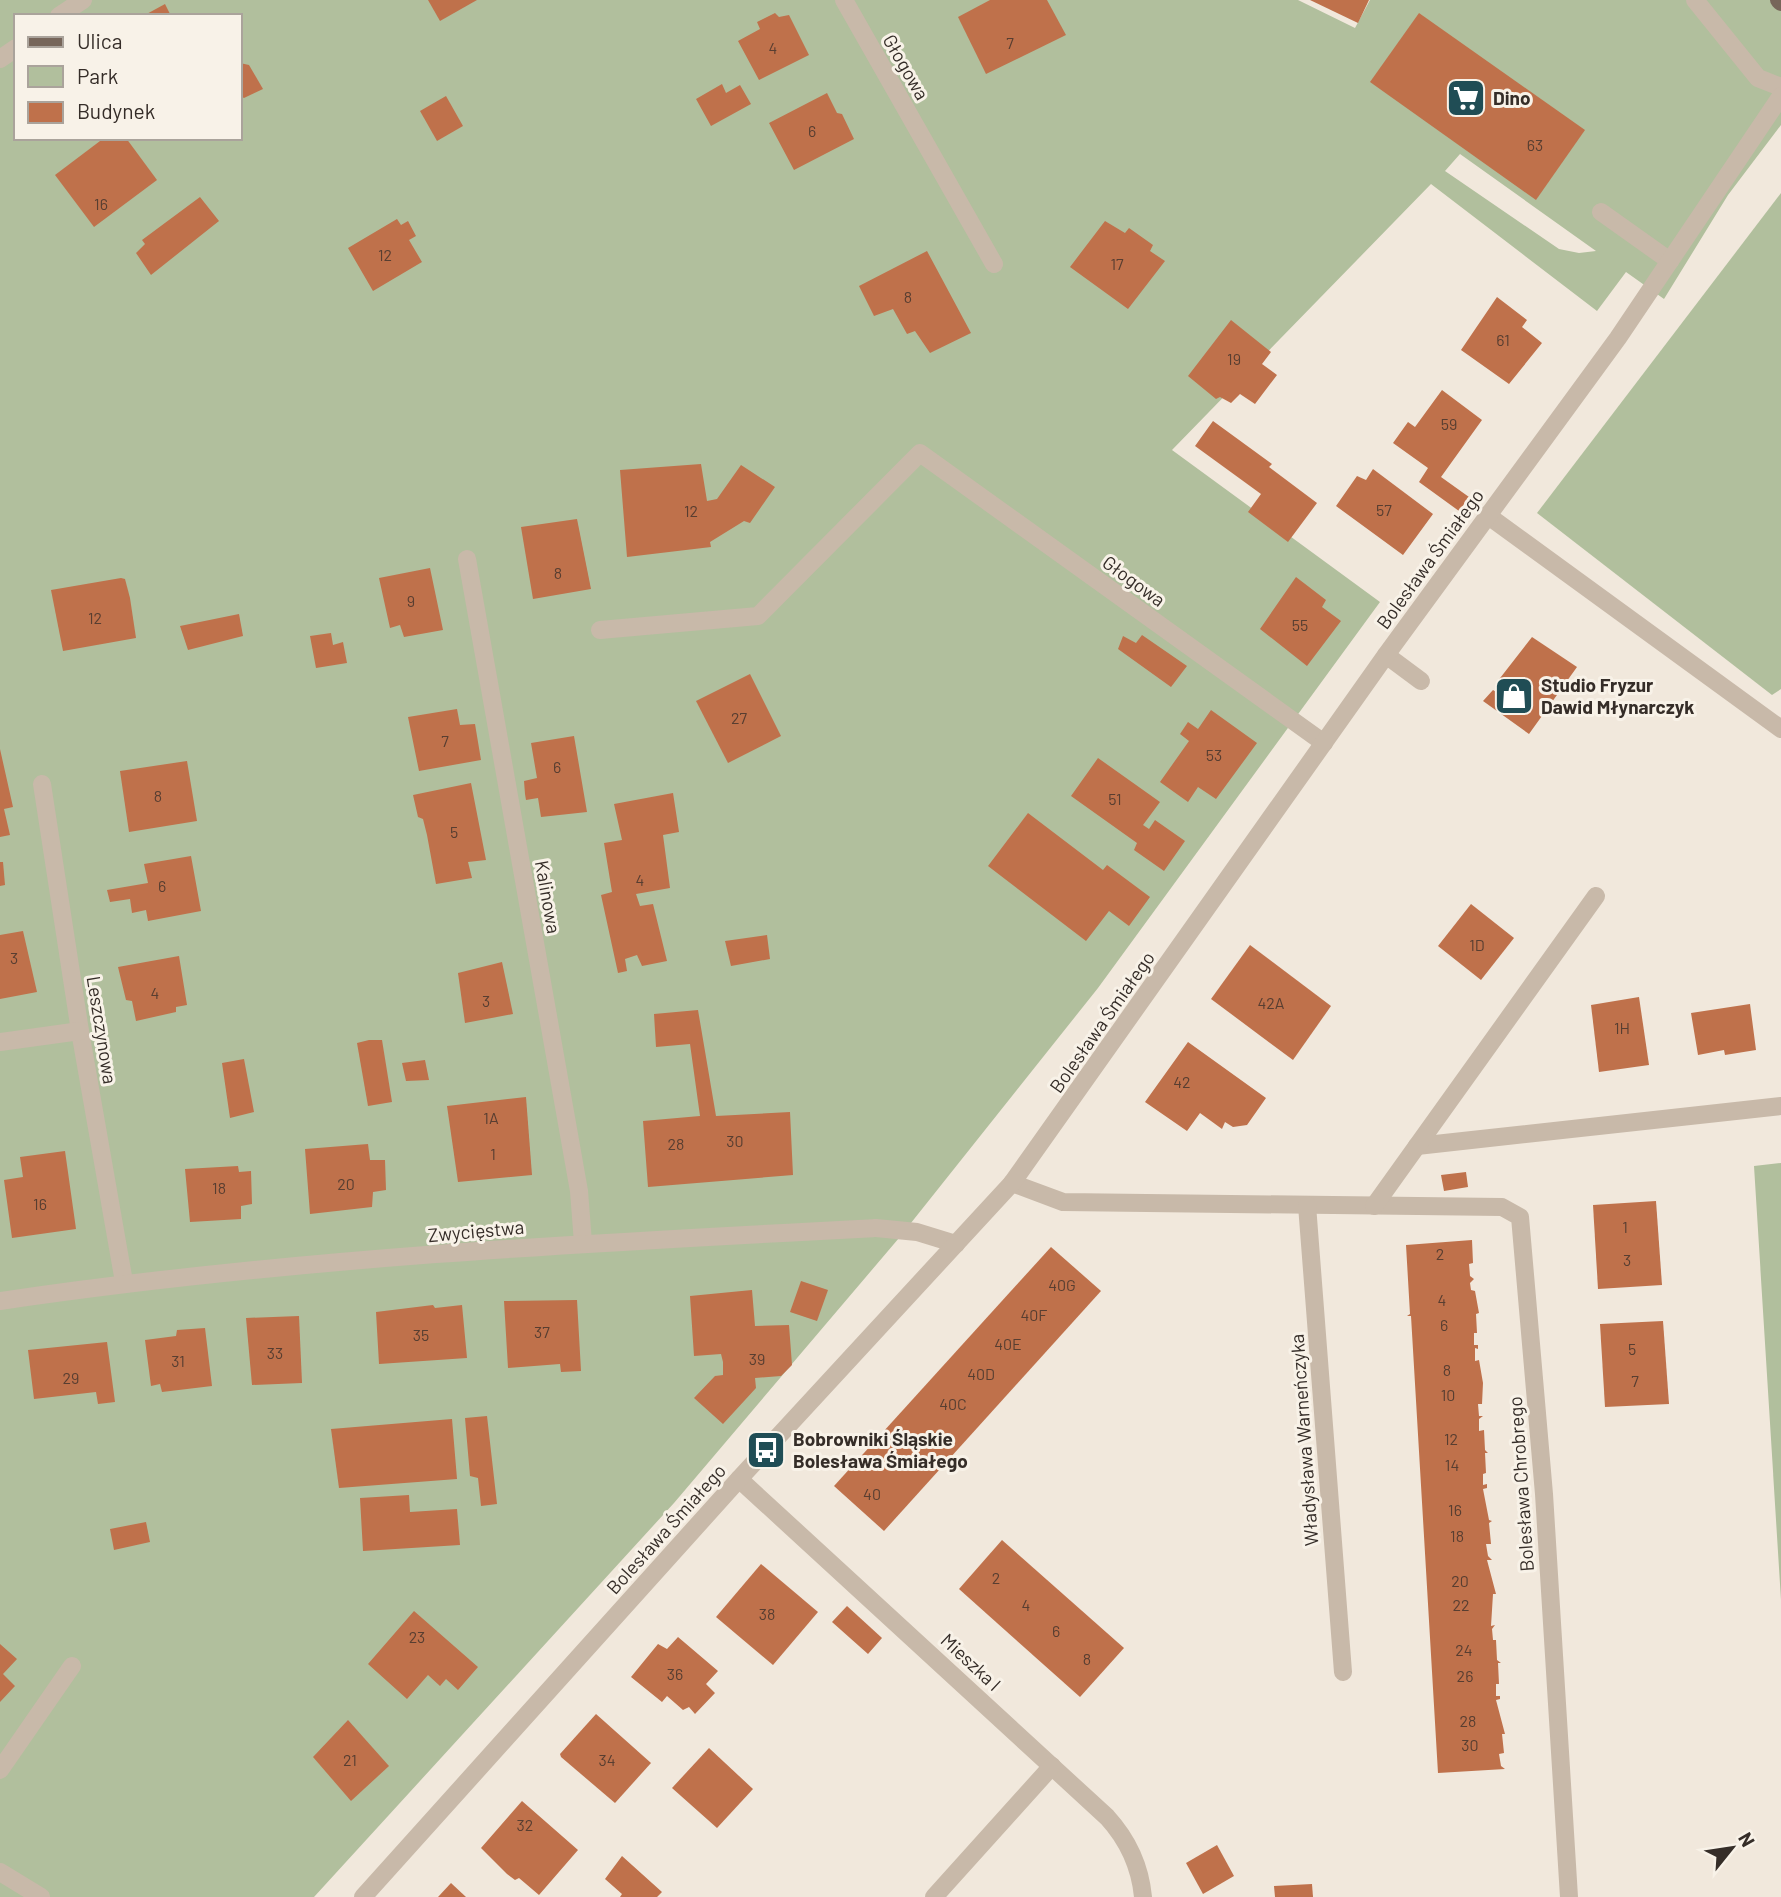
<svg xmlns="http://www.w3.org/2000/svg" width="1781" height="1897" font-family="Barlow,sans-serif">
<style>
.green{fill:#b1bf9d;fill-rule:evenodd}
.building{fill:#bf714b}
.lines{fill:none;stroke-linecap:round;stroke-linejoin:round}
.minor{stroke:#c8b9a9;stroke-width:18}
.major{stroke:#77665a;stroke-width:18}
.labels{text-anchor:middle;stroke-width:6;stroke-linejoin:round;paint-order:stroke}
.number-label{font-size:16px;fill:#583e31}
.street-label{font-size:19px;fill:#352d28;stroke:#f8f2e8}
.poi-label{font-size:19px;font-weight:bold;fill:#352d28;stroke:#f8f2e8;text-anchor:start}
</style>
<rect width="100%" height="100%" fill="#f1e8dc"/>
<g class="green">
<path d="M0,0h1298l57,28 15,-28h411v125l-53,70 -64,104 -38,-27 -29,39 -166,-127 -259,266 208,152 -282,386 -199,250 -225,265 -360,394h-314zM16,16h224v122h-224zM1460,154l136,97 -17,2 -20,-4 -114,-78z"/>
<path d="M1781,193v496l-9,6 -235,-182z"/>
<path d="M1781,1163v437l-27,-434z"/>
</g>
<g class="building">
<path d="M428,0h49l-37,21z"/>
<path d="M990,0h57l19,35 -80,39 -28,-57z"/>
<path d="M1310,0h59l-11,23z"/>
<path d="M165,4l6,12h-28z"/>
<path d="M775,13l4,4 10,-2 20,40 -50,25 -21,-39 22,-12 -3,-7z"/>
<path d="M1419,13l166,117 -49,70 -166,-118z"/>
<path d="M240,63l9,2 14,24 -19,9 -4,-2z"/>
<path d="M722,84l4,9 14,-8 11,19 -40,22 -15,-27z"/>
<path d="M827,93l10,20 5,1 12,25 -60,31 -25,-47z"/>
<path d="M446,96l17,30 -26,15 -17,-30z"/>
<path d="M104,138h22l31,42 -63,47 -39,-52z"/>
<path d="M200,197l19,24 -68,54 -15,-22 9,-9 -3,-4z"/>
<path d="M397,219l4,6 7,-4 8,15 -7,4 13,22 -49,29 -25,-43z"/>
<path d="M1105,221l20,12 4,-5 24,17 -3,6 15,10 -37,48 -58,-42z"/>
<path d="M927,251l44,82 -41,20 -15,-22 -8,3 -14,-25 -19,7 -15,-30z"/>
<path d="M1497,297l30,23 -5,7 20,16 -33,41 -48,-34z"/>
<path d="M1231,320l40,32 -9,12 15,11 -22,29 -15,-10 -9,9 -11,-6 -4,2 -28,-23z"/>
<path d="M1442,390l40,30 -41,57 28,20 -10,14 -40,-29 9,-14 -35,-25 15,-21 7,5z"/>
<path d="M1213,421l59,43 -3,3 48,36 -29,39 -40,-30 13,-18 -66,-48z"/>
<path d="M701,464l6,37 10,-2 24,-34 34,22 -25,36 -6,-2 -34,21 1,5 -84,10 -7,-87z"/>
<path d="M1373,469l60,45 -30,41 -67,-49 21,-30 9,4z"/>
<path d="M577,519l14,70 -58,10 -12,-72z"/>
<path d="M430,568l13,62 -39,7 -4,-12 -10,3 -11,-50z"/>
<path d="M1296,577l30,23 -4,7 19,14 -34,45 -47,-37z"/>
<path d="M121,578l4,1 5,19 6,40 -73,13 -12,-61z"/>
<path d="M239,614l4,22 -55,14 -8,-24z"/>
<path d="M331,633l2,12 10,-3 4,21 -31,5 -6,-32z"/>
<path d="M1142,635l45,31 -16,21 -53,-38 5,-13 13,7z"/>
<path d="M1532,637l45,30 -48,67 -46,-33 10,-11 5,3 5,-6 -6,-5z"/>
<path d="M750,674l31,62 -53,27 -32,-62z"/>
<path d="M457,709l3,16 15,-1 6,36 -62,11 -11,-54z"/>
<path d="M1211,710l46,33 -41,56 -18,-12 -10,15 -28,-20 29,-41 -9,-7 8,-12 10,7z"/>
<path d="M574,736l13,76 -46,5 -3,-19 -12,2 -1,-6 -1,-13 13,-3 -6,-35z"/>
<path d="M0,749l13,58 -9,2 6,26 -10,2z"/>
<path d="M1098,758l62,44 -17,23 6,4 6,-9 30,21 -21,30 -30,-21 3,-7 -66,-47z"/>
<path d="M187,761l10,60 -68,11 -9,-61z"/>
<path d="M471,783l15,77 -18,2 4,16 -36,6 -9,-49 -4,-16 -5,-2 -5,-22z"/>
<path d="M673,793l6,39 -16,3 7,53 -34,6 4,12 13,-2 14,57 -25,5 -5,-11 -12,4 2,12 -9,2 -17,-78 11,-3 -8,-49 18,-3 -8,-36z"/>
<path d="M1028,813l75,57 4,-5 43,32 -21,29 -20,-15 -23,30 -98,-75z"/>
<path d="M191,856l10,55 -53,10 -2,-11 -14,3 -2,-14 -20,3 -3,-12 41,-7 -4,-19z"/>
<path d="M0,862h3l2,23 -5,1z"/>
<path d="M1471,904l43,34 -33,42 -43,-34z"/>
<path d="M23,931l14,61 -37,7v-64z"/>
<path d="M767,935l3,24 -39,7 -6,-25z"/>
<path d="M1250,945l81,61 -38,54 -82,-61z"/>
<path d="M179,956l8,49 -11,2v5l-40,9 -4,-20 -6,-1 -8,-33z"/>
<path d="M502,962l11,52 -48,9 -7,-50z"/>
<path d="M1639,997l10,68 -50,7 -8,-67z"/>
<path d="M1750,1004l6,46 -31,5 -1,-5 -26,5 -7,-42z"/>
<path d="M698,1010l18,106 74,-4 3,63 -145,12 -5,-66 57,-5 -10,-72 -34,3 -2,-33z"/>
<path d="M369,1040h13l10,62 -24,4 -11,-63z"/>
<path d="M1188,1042l78,56 -19,27 -14,2 -8,-5 -3,7 -22,-16 -13,18 -42,-29z"/>
<path d="M244,1059l10,53 -24,6 -8,-55z"/>
<path d="M425,1060l4,20 -23,1 -4,-18z"/>
<path d="M526,1097l6,78 -74,7 -11,-76z"/>
<path d="M368,1144l2,16h15l1,30 -13,2 -1,15 -62,7 -5,-65z"/>
<path d="M65,1151l11,78 -64,9 -8,-58 19,-3 -3,-20z"/>
<path d="M238,1166l1,6 12,-1 1,33 -11,2v13l-51,3 -5,-53z"/>
<path d="M1466,1172l2,15 -24,4 -3,-16z"/>
<path d="M1656,1201l6,84 -64,4 -5,-84z"/>
<path d="M1472,1240l1,23 -4,1 1,12 4,3 -4,4 1,7 4,1 4,22 -3,1 1,19h-3v12h4v4l-3,-1v13l4,-1 4,23 -1,21h-4l1,12h4l-4,3v12l5,-1 1,20 3,3h-3l1,20 -3,1v11l4,-1v4l-4,1 6,31 3,1 -3,2 2,21h-5l2,12 4,4h-5l9,34h-3l-2,32 4,-1 -3,4 1,11h3l1,20 4,3h-3l1,21h-3v12h4v3l-4,1 9,34h-3l2,19 -5,1 2,12 4,3 -67,4 -27,-457h-4l3,-2 -4,-69z"/>
<path d="M1051,1247l50,44 -217,240 -50,-45z"/>
<path d="M801,1281l27,9 -11,31 -27,-9z"/>
<path d="M752,1290l3,36 34,-1 3,40 -11,11 -26,2 1,10 -33,36 -29,-26 21,-22 8,-1v-13l-2,-8 -27,2 -4,-60z"/>
<path d="M577,1300l4,71 -20,1 -1,-8 -52,4 -4,-67z"/>
<path d="M433,1305l2,3 27,-3 5,53 -88,6 -3,-52z"/>
<path d="M299,1316l3,67 -50,2 -6,-67z"/>
<path d="M1663,1321l6,83 -64,3 -5,-83z"/>
<path d="M205,1328l7,58 -50,6 -2,-8 -9,2 -6,-46 31,-4 1,-6z"/>
<path d="M107,1342l8,60 -17,2 -2,-12 -62,7 -6,-49z"/>
<path d="M487,1416l10,88 -16,2 -3,-28 -8,-2 -5,-58z"/>
<path d="M452,1419l5,60 -118,9 -8,-59z"/>
<path d="M409,1495l1,17 47,-3 3,36 -97,6 -3,-53z"/>
<path d="M146,1522l4,20 -36,8 -4,-21z"/>
<path d="M1002,1540l122,108 -44,49 -121,-108z"/>
<path d="M761,1564l57,48 -45,53 -57,-48z"/>
<path d="M847,1606l35,32 -14,16 -36,-32z"/>
<path d="M414,1611l64,56 -20,23 -12,-11 -6,7 -12,-11 -21,24 -39,-35z"/>
<path d="M678,1637l40,34 -12,13 9,9 -20,21 -6,-7 -6,3 -16,-14 -5,6 -31,-25 27,-33 9,5z"/>
<path d="M0,1644l17,15 -14,15 12,12 -15,16z"/>
<path d="M596,1714l55,49 -36,40 -54,-46 -1,-3z"/>
<path d="M348,1720l41,46 -38,35 -38,-44z"/>
<path d="M709,1748l44,41 -36,39 -45,-40z"/>
<path d="M522,1801l56,49 -39,45 -20,-17 -4,2 -8,-6 -26,-26z"/>
<path d="M1217,1845l17,31 -31,18 -17,-31z"/>
<path d="M622,1856l40,36 -5,5h-37l2,-3 -17,-15z"/>
<path d="M451,1883l15,14h-28z"/>
<path d="M1312,1884l1,13h-38l-1,-11z"/>
</g>
<g class="lines">
<g class="minor">
<path d="M844,0l150,264"/>
<path d="M1695,0l63,78 23,9"/>
<path d="M59,16l24,-16"/>
<path d="M0,59l16,-11"/>
<path d="M1601,212l69,49"/>
<path d="M1487,515l294,214"/>
<path d="M467,559l112,632 4,52"/>
<path d="M600,630l158,-14 162,-163 404,290"/>
<path d="M1386,655l35,26"/>
<path d="M42,784l38,247 44,251"/>
<path d="M0,1042l80,-11"/>
<path d="M1417,1146l364,-40"/>
<path d="M1012,1183l51,19 439,5 18,10 24,277 25,403"/>
<path d="M1307,1205l36,467"/>
<path d="M1374,1206l222,-310"/>
<path d="M0,1301c290,-43 584,-58 876,-73l41,4 39,12"/>
<path d="M739,1479l368,338c21,23 33,48 36,80"/>
<path d="M0,1770l72,-104"/>
<path d="M0,1872l41,25"/>
<path d="M363,1897l376,-418 273,-296 374,-528 232,-317 163,-242"/>
<path d="M934,1897l118,-131"/>
</g>
<path class="major" d="M1779,0l2,2"/>
</g>
<defs>
<g id="supermarket-square" transform="scale(2.0125)"><rect x="-9" y="-9" width="18" height="18" rx="4" fill="#204d55" stroke="#f8f2e8"/><path d="M-6-5.5h2.5l.6 2H6L4.5 2H-2.5L-4.4-4H-6ZM-1.5 3.2a1.3 1.3 0 1 0 .1 0ZM3 3.2a1.3 1.3 0 1 0 .1 0Z" fill="#fff"/></g>
<g id="shop-square" transform="scale(2.0125)"><rect x="-9" y="-9" width="18" height="18" rx="4" fill="#204d55" stroke="#f8f2e8"/><path d="M-5-2.5h2.3a2.7 3.5 0 0 1 5.4 0H5L5.5 6h-11ZM-1.5-2.5h3a1.5 2.3 0 0 0-3 0Z" fill="#fff"/></g>
<g id="bus-square" transform="scale(2.0125)"><rect x="-9" y="-9" width="18" height="18" rx="4" fill="#204d55" stroke="#f8f2e8"/><path d="M-5-6H5V4H4V6H2V4H-2V6H-4V4H-5ZM-3.5-4V0h7V-4ZM-3.5 1.2v1.5H-2V1.2ZM2 1.2v1.5H3.5V1.2Z" fill="#fff"/></g>
</defs>
<g fill-rule="evenodd">
<use href="#supermarket-square" x="1466" y="98"/>
<use href="#shop-square" x="1514" y="696"/>
<use href="#bus-square" x="766" y="1450"/>
</g>
<g class="labels">
<g class="number-label">
<text x="1010" y="49">7</text>
<text x="773" y="54">4</text>
<text x="812" y="137">6</text>
<text x="1535" y="151">63</text>
<text x="101" y="210">16</text>
<text x="385" y="261">12</text>
<text x="1117" y="270">17</text>
<text x="908" y="303">8</text>
<text x="1503" y="346">61</text>
<text x="1234" y="365">19</text>
<text x="1449" y="430">59</text>
<text x="1384" y="516">57</text>
<text x="691" y="517">12</text>
<text x="558" y="579">8</text>
<text x="411" y="607">9</text>
<text x="95" y="624">12</text>
<text x="1300" y="631">55</text>
<text x="739" y="724">27</text>
<text x="445" y="747">7</text>
<text x="1214" y="761">53</text>
<text x="557" y="773">6</text>
<text x="158" y="802">8</text>
<text x="1115" y="805">51</text>
<text x="454" y="838">5</text>
<text x="640" y="886">4</text>
<text x="162" y="892">6</text>
<text x="1477" y="951">1D</text>
<text x="14" y="964">3</text>
<text x="155" y="999">4</text>
<text x="486" y="1007">3</text>
<text x="1271" y="1009">42A</text>
<text x="1622" y="1034">1H</text>
<text x="1182" y="1088">42</text>
<text x="491" y="1124">1A</text>
<text x="735" y="1147">30</text>
<text x="676" y="1150">28</text>
<text x="493" y="1160">1</text>
<text x="346" y="1190">20</text>
<text x="219" y="1194">18</text>
<text x="40" y="1210">16</text>
<text x="1625" y="1233">1</text>
<text x="1440" y="1260">2</text>
<text x="1627" y="1266">3</text>
<text x="1062" y="1291">40G</text>
<text x="1442" y="1306">4</text>
<text x="1034" y="1321">40F</text>
<text x="1444" y="1331">6</text>
<text x="542" y="1338">37</text>
<text x="421" y="1341">35</text>
<text x="1008" y="1350">40E</text>
<text x="1632" y="1355">5</text>
<text x="275" y="1359">33</text>
<text x="757" y="1365">39</text>
<text x="178" y="1367">31</text>
<text x="1447" y="1376">8</text>
<text x="981" y="1380">40D</text>
<text x="71" y="1384">29</text>
<text x="1635" y="1387">7</text>
<text x="1448" y="1401">10</text>
<text x="953" y="1410">40C</text>
<text x="1451" y="1445">12</text>
<text x="1452" y="1471">14</text>
<text x="872" y="1500">40</text>
<text x="1455" y="1516">16</text>
<text x="1457" y="1542">18</text>
<text x="996" y="1584">2</text>
<text x="1460" y="1587">20</text>
<text x="1026" y="1611">4</text>
<text x="1461" y="1611">22</text>
<text x="767" y="1620">38</text>
<text x="1056" y="1637">6</text>
<text x="417" y="1643">23</text>
<text x="1464" y="1656">24</text>
<text x="1087" y="1665">8</text>
<text x="675" y="1680">36</text>
<text x="1465" y="1682">26</text>
<text x="1468" y="1727">28</text>
<text x="1470" y="1751">30</text>
<text x="350" y="1766">21</text>
<text x="607" y="1766">34</text>
<text x="525" y="1831">32</text>
</g>
<g class="street-label">
<text transform="translate(906 67) rotate(60)" y="7">Głogowa</text>
<text transform="translate(1430 559) rotate(-54)" y="7">Bolesława Śmiałego</text>
<text transform="translate(1134 581) rotate(36)" y="7">Głogowa</text>
<text transform="translate(548 897) rotate(80)" y="7">Kalinowa</text>
<text transform="translate(1102 1022) rotate(-55)" y="7">Bolesława Śmiałego</text>
<text transform="translate(102 1030) rotate(81)" y="7">Leszczynowa</text>
<text transform="translate(476 1231) rotate(-5)" y="7">Zwycięstwa</text>
<text transform="translate(1304 1440) rotate(-94)" y="7">Władysława Warneńczyka</text>
<text transform="translate(1521 1484) rotate(-94)" y="7">Bolesława Chrobrego</text>
<text transform="translate(666 1529) rotate(-48)" y="7">Bolesława Śmiałego</text>
<text transform="translate(971 1662) rotate(43)" y="7">Mieszka I</text>
</g>
<g class="poi-label">
<text x="1493" y="105">Dino</text>
<text x="1541" y="692">Studio Fryzur<tspan x="1541" dy="22">Dawid Młynarczyk</tspan></text>
<text x="793" y="1446">Bobrowniki Śląskie<tspan x="793" dy="22">Bolesława Śmiałego</tspan></text>
</g>
</g>
<rect x="14" y="14" width="228" height="126" fill="#f8f2e8" stroke="#aaa39b" stroke-width="2"/>
<rect x="28" y="37" width="35" height="10" fill="#77665a" stroke="#aaa39b" stroke-width="2"/>
<text x="77" y="49" font-size="21" fill="#352d28">Ulica</text>
<rect x="28" y="66" width="35" height="21" fill="#b1bf9d" stroke="#aaa39b" stroke-width="2"/>
<text x="77" y="84" font-size="21" fill="#352d28">Park</text>
<rect x="28" y="102" width="35" height="21" fill="#bf714b" stroke="#aaa39b" stroke-width="2"/>
<text x="77" y="119" font-size="21" fill="#352d28">Budynek</text>
<g transform="translate(1732 1848) rotate(60)" stroke="#f8f2e8" stroke-width="5" paint-order="stroke">
<path d="M0-5L12 26L0 18L-12 26Z" fill="#352d28"/>
<text y="-10" font-size="19" font-weight="bold" text-anchor="middle" fill="#352d28">N</text>
</g>
</svg>
